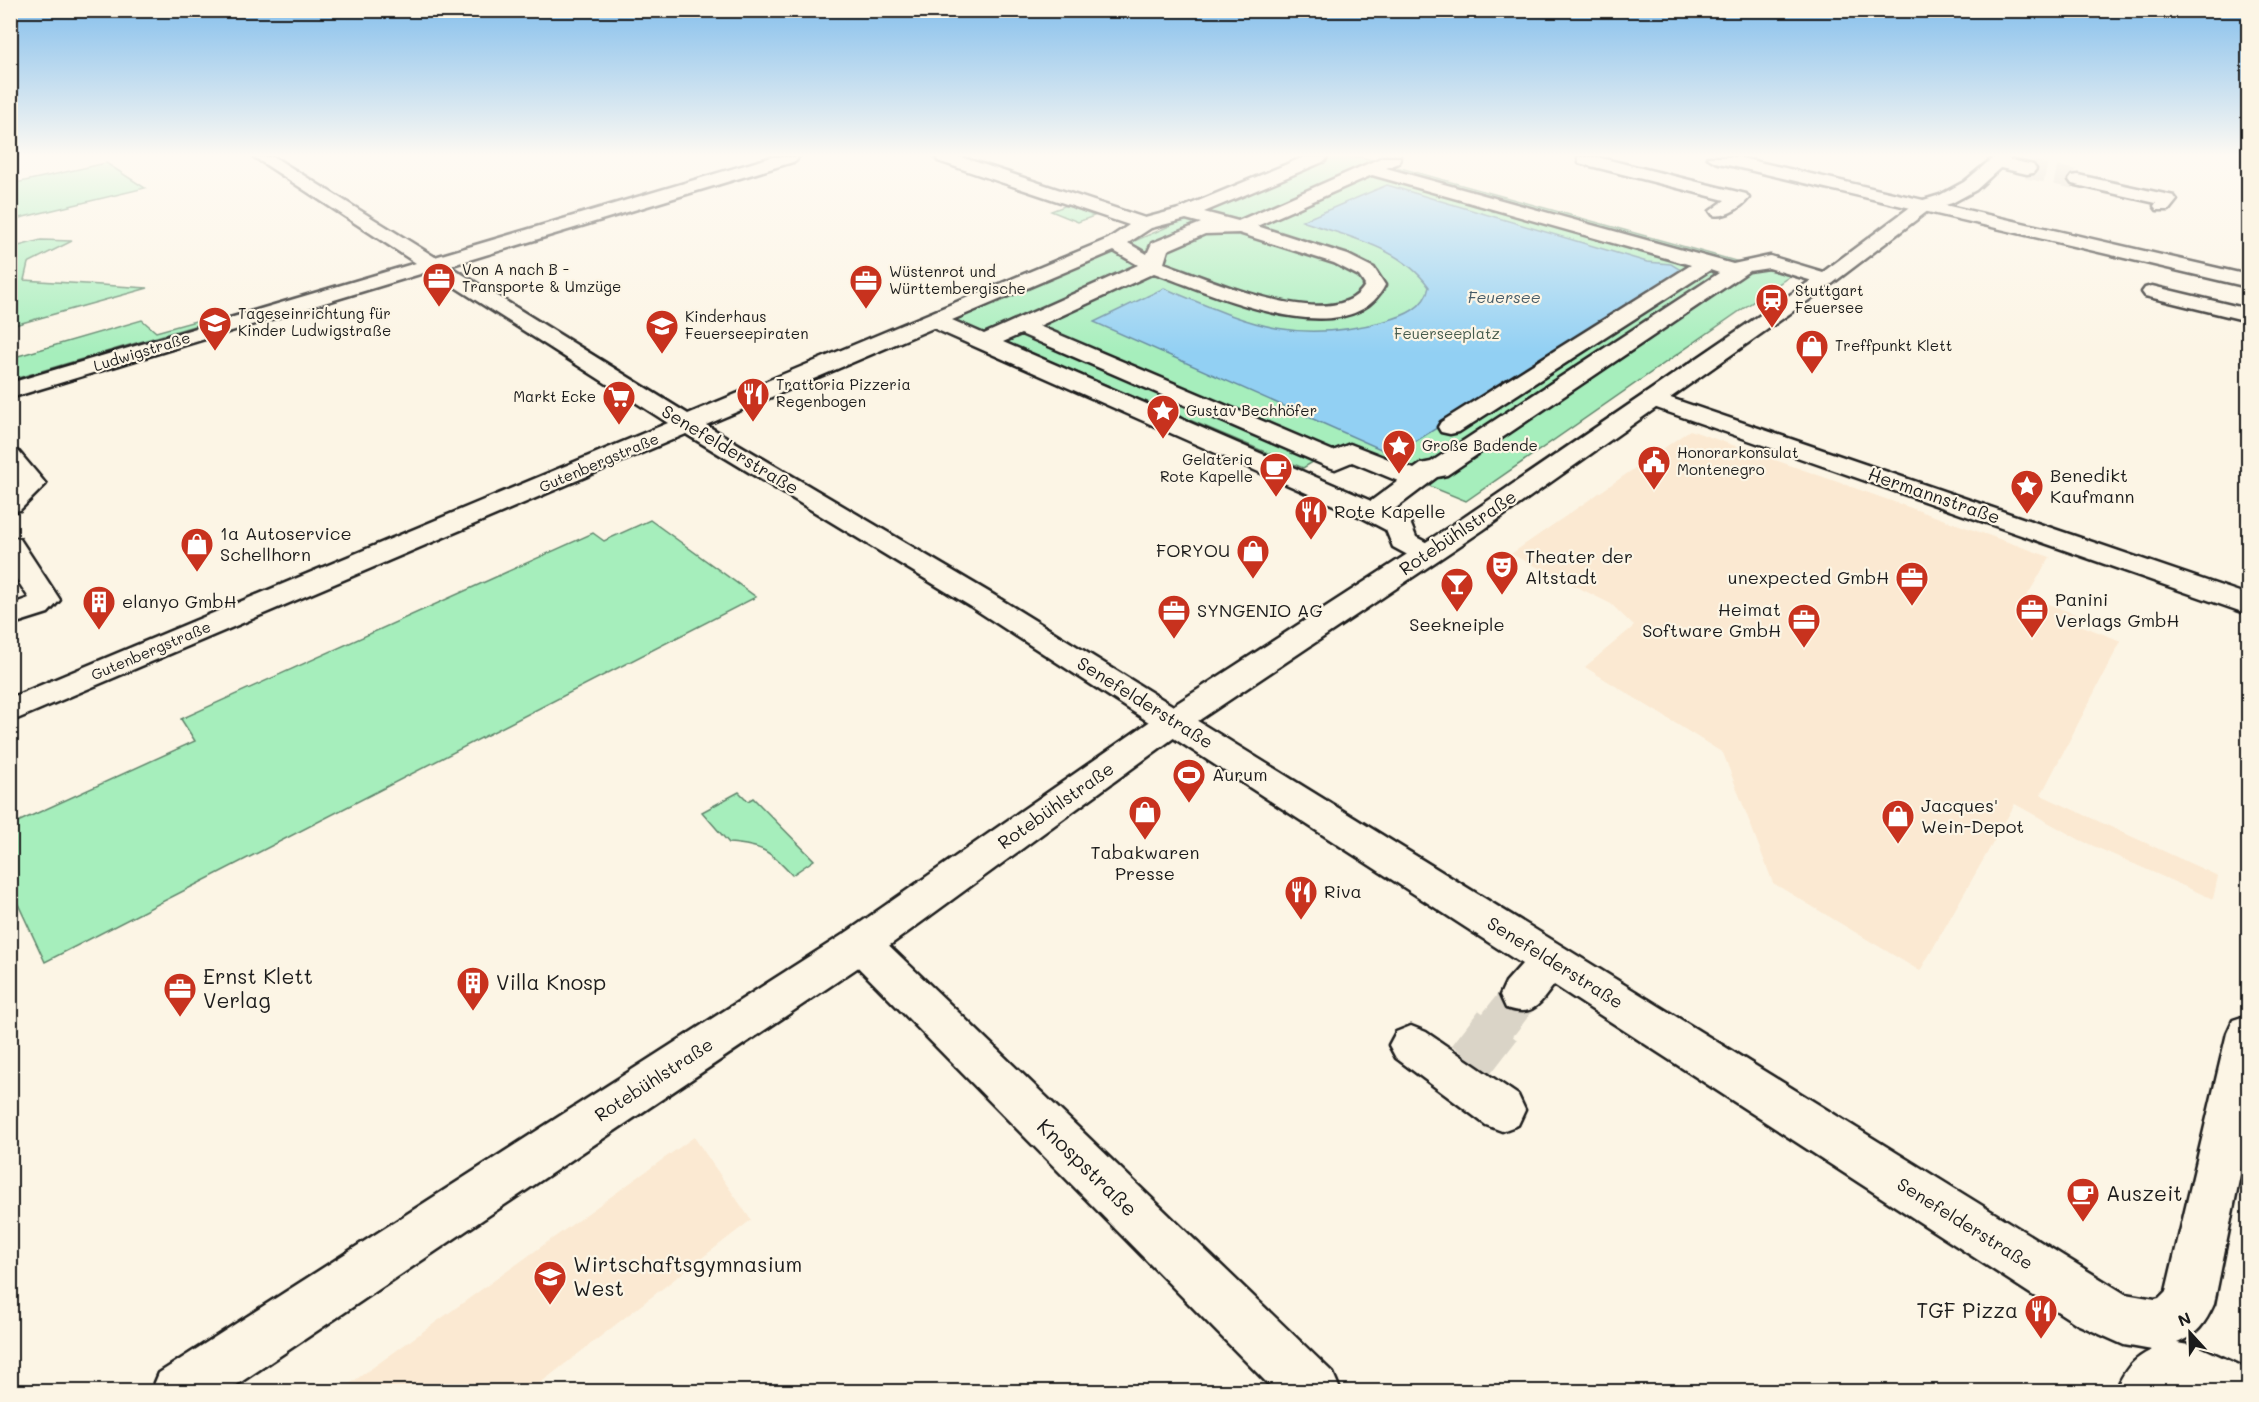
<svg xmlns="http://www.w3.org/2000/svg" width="2259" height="1402" font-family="Mali,sans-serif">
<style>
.built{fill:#fbe9d2}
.green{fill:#a6eebc;stroke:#61856c;stroke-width:1.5}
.water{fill:#92d0f3;stroke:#63889d;stroke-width:1.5}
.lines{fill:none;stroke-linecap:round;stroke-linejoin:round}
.minor-tunnel-far2{stroke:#dad4c7;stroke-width:19;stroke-dasharray:19 10;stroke-linecap:butt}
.minor-tunnel-far1{stroke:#dad4c7;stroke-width:38;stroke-dasharray:38 19;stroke-linecap:butt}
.minor-tunnel{stroke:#dad4c7;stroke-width:48;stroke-dasharray:48 24;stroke-linecap:butt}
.minor-casing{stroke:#1c1c1c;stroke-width:5}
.major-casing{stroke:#1c1c1c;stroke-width:5}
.minor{fill:#fcf5e5;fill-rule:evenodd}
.major{fill:#fcf5e5;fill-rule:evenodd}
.labels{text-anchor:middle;stroke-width:4.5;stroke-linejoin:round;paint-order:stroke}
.far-poi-label{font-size:15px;fill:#1c1c1c;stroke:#fcf5e5;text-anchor:start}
.far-park-label{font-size:15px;fill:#455b4c;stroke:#fcf5e5}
.far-street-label{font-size:15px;fill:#1c1c1c;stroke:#fcf5e5}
.far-water-label{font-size:16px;font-style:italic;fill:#455b67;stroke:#fcf5e5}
.street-label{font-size:18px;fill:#1c1c1c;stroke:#fcf5e5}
.poi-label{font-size:18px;fill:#1c1c1c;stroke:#fcf5e5;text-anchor:start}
.near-poi-label{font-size:21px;fill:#1c1c1c;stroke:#fcf5e5;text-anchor:start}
.near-street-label{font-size:21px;fill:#1c1c1c;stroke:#fcf5e5}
</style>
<rect width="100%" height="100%" fill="#fcf5e5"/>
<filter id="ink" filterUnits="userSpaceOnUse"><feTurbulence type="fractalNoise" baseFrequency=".0167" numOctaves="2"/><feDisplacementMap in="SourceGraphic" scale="12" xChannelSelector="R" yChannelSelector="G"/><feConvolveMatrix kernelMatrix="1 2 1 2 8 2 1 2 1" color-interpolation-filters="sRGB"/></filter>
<g filter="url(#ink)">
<g class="built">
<path d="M1690,430l360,127 -23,39 51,19 -3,8 46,18 -80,154 177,81 -5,23 -133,-59 -65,-36 -95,167 -147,-88 -50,-130 -138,-86 49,-41 -23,-22 -100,-50z"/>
<path d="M694,1137l57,83 -221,171h-190z"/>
</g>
<g class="green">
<path d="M1332,157h29l429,119 -324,225 -130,-53 -33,20 -352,-149z"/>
<path d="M106,163l39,25 -134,32v-36z"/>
<path d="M1067,205l27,11 -16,6 -27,-11z"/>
<path d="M41,240l31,1 -44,22 -4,17 124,8 -137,38v-78z"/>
<path d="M142,320l14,12 43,-12 5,3 -193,57v-22z"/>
<path d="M650,520l106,77 -711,365 -34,-73v-64l184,-84 -14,-22 412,-186 11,8z"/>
<path d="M739,792l9,9 5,-3 61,62 -22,15c-24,-25 -28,-29 -63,-32l-27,-31z"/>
</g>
<path class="water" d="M1387,185l260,77 24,2 13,8 -290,183 -300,-133 70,-34c84,35 128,58 221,33 19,-5 40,-13 44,-34 -29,-41 -82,-50 -127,-66z"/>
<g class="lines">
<path class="minor-tunnel-far2" d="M2027,169l51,11"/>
<path class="minor-tunnel-far1" d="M1497,1026l24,-31"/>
<path class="minor-tunnel" d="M1471,1060l27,-35"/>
<g class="minor-casing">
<g id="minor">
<path d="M254,157h20l161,100 337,-100h26l-2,4 -347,105 239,148 420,-175 21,-14 -191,-64 -2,-4h25l184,61 34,-9 125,-52h23l-2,4 -121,51 34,9 145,-64h17l-1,6 -13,5 347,96 37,-8 63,19 3,4 -3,4 -7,2 -57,-17 -20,3 -302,204 -10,2 -45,34 17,9 7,17 21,11 4,6 -4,6 -10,3 -10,-3 -24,-13 -7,-17 -23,-12 -430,-190 -227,97 286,169 1133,700 30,5 4,-1 7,-7 61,-258 6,-13 15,-5v120l-34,169c-9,20 -17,31 -37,39l23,4 48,22v23h-133c9,-21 17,-33 37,-42l-28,-5 -47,-21 -523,-339c-16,20 -20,32 -48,23l-6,-13 6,-13 16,-18 -552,-358 -284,-172 -676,288v-24l658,-275 -238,-152 -420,127v-15l406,-120zM1372,175l319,90 -250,157 -3,5 3,5 9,2 9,-2 251,-162 9,3 -288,189 -10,2 -7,5 -64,-25 -17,7 -294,-125 115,-53c55,19 195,85 231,12l-11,-17 -26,-13 -91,-29zM1186,219l15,4 -49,20 -5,11 -19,-11 23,-15zM1239,233l95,30 25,13 6,9c-28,52 -160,-8 -201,-22l4,-13 37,-16zM1114,251l24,14 -154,69 -32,-14zM1021,334l305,132 9,3 17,-7 46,19 -27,20 -368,-159z"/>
<path d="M1578,157h19l149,37 3,4c-8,10 -24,20 -36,17l-3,-4 15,-11 -146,-37z"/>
<path d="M1707,157h30l511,118v12l-533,-125z"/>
<path d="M1998,157l35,8 3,4 -3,4 -6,1 -35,-8 -2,-4z"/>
<path d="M2078,175l96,21 3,4 -8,10h-12l-3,-4 2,-3 -84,-19 -3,-4 3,-4z"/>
<path d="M2152,286l96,23v12l-103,-25 -3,-4 3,-4z"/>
<path d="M1653,392l595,203v19l-603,-210 -4,-5 4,-5z"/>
<path d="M10,449l9,3 27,32 -26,26 -10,2v-22l8,-7 -8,-9z"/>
<path d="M10,537l10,2 40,61 -12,13 -38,12v-20l19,-7 -19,-29z"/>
<path d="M861,928l14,4 458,441 8,19h-65l-429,-436 -6,-12 6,-12z"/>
<path d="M1411,1026l15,6 92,63 7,15 -7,15 -16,6 -16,-6 -90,-67 -7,-13 7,-13z"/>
</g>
</g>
<g class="major-casing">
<path id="major" d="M1994,157h18l-36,33 -24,13 -23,7 -96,73 -350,247 -297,199 -311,227 -649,436h-75l8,-19 688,-441 315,-219 301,-195 356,-243 98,-73 23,-7 24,-13z"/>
</g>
<use href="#minor" class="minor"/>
<use href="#major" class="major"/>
</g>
</g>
<linearGradient id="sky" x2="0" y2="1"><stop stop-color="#85bfec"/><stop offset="0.44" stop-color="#fefaf3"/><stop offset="1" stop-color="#fefaf3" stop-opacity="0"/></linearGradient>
<rect width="2259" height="353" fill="url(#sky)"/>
<defs>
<g id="office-pin" transform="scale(1.725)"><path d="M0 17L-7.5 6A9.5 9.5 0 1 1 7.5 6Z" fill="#c8321e" stroke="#fcf5e5"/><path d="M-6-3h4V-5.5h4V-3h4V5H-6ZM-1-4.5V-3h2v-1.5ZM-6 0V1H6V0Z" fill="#fff"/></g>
<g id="station-pin" transform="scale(1.725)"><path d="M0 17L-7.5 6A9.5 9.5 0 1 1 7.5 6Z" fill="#c8321e" stroke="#fcf5e5"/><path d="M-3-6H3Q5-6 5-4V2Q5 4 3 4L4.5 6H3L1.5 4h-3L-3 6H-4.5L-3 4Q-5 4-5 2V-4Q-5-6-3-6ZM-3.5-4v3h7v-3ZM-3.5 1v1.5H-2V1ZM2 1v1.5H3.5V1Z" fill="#fff"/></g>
<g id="school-pin" transform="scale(1.725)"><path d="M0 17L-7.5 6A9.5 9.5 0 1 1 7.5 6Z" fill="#c8321e" stroke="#fcf5e5"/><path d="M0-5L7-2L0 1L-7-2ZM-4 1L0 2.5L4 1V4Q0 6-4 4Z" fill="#fff"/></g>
<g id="shop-pin" transform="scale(1.725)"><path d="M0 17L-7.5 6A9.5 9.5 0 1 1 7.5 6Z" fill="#c8321e" stroke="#fcf5e5"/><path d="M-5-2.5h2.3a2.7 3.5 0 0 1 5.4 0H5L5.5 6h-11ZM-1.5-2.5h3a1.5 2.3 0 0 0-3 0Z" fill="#fff"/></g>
<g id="restaurant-pin" transform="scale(1.725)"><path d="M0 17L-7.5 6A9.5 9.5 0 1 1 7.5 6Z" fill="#c8321e" stroke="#fcf5e5"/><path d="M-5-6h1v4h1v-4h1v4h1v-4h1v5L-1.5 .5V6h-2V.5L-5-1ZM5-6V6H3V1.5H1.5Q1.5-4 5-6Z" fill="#fff"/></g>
<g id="supermarket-pin" transform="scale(1.725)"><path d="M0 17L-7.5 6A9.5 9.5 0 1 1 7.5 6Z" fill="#c8321e" stroke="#fcf5e5"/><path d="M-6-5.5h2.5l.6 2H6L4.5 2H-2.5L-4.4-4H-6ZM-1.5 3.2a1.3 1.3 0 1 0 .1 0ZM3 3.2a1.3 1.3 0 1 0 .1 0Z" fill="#fff"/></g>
<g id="sight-pin" transform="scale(1.725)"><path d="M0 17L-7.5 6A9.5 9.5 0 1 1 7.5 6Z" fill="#c8321e" stroke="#fcf5e5"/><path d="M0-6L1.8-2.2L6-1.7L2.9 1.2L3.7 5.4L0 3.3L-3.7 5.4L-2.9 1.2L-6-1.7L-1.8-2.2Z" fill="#fff"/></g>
<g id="civic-pin" transform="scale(1.725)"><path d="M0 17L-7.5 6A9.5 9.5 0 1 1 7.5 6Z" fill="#c8321e" stroke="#fcf5e5"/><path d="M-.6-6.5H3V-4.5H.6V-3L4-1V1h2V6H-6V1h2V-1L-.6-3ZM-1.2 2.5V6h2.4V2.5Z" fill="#fff"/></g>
<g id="cafe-pin" transform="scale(1.725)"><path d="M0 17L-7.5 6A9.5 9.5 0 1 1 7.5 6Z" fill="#c8321e" stroke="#fcf5e5"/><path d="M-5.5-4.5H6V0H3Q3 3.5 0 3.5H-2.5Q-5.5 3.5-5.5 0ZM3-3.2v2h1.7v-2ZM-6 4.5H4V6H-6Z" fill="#fff"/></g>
<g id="theatre-pin" transform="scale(1.725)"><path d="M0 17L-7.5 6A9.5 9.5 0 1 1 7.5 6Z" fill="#c8321e" stroke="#fcf5e5"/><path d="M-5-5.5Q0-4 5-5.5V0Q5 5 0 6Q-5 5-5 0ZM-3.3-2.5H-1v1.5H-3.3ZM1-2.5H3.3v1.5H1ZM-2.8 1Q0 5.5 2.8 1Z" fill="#fff"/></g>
<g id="bar-pin" transform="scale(1.725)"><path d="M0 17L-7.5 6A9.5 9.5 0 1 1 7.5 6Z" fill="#c8321e" stroke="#fcf5e5"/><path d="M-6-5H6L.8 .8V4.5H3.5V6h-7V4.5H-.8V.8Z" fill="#fff"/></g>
<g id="building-pin" transform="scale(1.725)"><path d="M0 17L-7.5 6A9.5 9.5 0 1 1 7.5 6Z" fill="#c8321e" stroke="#fcf5e5"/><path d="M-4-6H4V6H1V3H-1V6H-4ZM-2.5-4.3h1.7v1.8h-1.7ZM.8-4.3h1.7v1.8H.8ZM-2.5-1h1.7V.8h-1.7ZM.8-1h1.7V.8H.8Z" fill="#fff"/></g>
<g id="stadium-pin" transform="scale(1.725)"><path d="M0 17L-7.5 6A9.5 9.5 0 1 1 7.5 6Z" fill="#c8321e" stroke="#fcf5e5"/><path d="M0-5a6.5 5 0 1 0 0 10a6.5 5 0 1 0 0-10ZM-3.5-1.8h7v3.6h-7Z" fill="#fff"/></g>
</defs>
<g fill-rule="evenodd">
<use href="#office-pin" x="439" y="279"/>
<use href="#office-pin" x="866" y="281"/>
<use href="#station-pin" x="1772" y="300"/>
<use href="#school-pin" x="215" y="323"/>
<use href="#school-pin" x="662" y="326"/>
<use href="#shop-pin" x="1812" y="346"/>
<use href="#restaurant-pin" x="753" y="394"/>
<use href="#supermarket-pin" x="619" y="397"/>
<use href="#sight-pin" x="1163" y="411"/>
<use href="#sight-pin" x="1399" y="446"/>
<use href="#civic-pin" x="1654" y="462"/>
<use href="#cafe-pin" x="1276" y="469"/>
<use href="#sight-pin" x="2027" y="486"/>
<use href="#restaurant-pin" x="1311" y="512"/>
<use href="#shop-pin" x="197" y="544"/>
<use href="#shop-pin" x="1253" y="551"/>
<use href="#theatre-pin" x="1502" y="567"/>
<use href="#office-pin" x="1912" y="578"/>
<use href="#bar-pin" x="1457" y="584"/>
<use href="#building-pin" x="99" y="602"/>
<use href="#office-pin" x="2032" y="610"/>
<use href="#office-pin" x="1174" y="611"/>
<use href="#office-pin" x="1804" y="620"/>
<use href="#stadium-pin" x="1189" y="775"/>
<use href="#shop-pin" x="1145" y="812"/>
<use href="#shop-pin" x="1898" y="816"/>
<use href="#restaurant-pin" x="1301" y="892"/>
<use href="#building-pin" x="473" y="983"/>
<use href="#office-pin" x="180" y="989"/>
<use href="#cafe-pin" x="2083" y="1194"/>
<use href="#school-pin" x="550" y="1277"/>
<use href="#restaurant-pin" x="2041" y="1311"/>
</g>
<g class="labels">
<g class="far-poi-label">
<text x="462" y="275">Von A nach B -<tspan x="462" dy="17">Transporte &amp; Umzüge</tspan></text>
<text x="889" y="277">Wüstenrot und<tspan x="889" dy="17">Württembergische</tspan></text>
<text x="1795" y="296">Stuttgart<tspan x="1795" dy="17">Feuersee</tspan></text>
<text x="238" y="319">Tageseinrichtung für<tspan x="238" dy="17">Kinder Ludwigstraße</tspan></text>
<text x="685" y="322">Kinderhaus<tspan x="685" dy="17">Feuerseepiraten</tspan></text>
<text x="1835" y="351">Treffpunkt Klett</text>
<text x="776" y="390">Trattoria Pizzeria<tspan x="776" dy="17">Regenbogen</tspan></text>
<text x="596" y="402" text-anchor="end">Markt Ecke</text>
<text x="1186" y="416">Gustav Bechhöfer</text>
<text x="1422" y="451">Große Badende</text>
<text x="1677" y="458">Honorarkonsulat<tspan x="1677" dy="17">Montenegro</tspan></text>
<text x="1253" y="465" text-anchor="end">Gelateria<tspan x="1253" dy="17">Rote Kapelle</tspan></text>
</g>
<g class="far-park-label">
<text x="1447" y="339">Feuerseeplatz</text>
</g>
<g class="far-street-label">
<text transform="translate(142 352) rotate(-17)" y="5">Ludwigstraße</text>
<text transform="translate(599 463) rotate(-23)" y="5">Gutenbergstraße</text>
<text transform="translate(151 651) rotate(-23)" y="5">Gutenbergstraße</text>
</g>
<g class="far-water-label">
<text x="1504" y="303">Feuersee</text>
</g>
<g class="street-label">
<text transform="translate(730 450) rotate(31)" y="6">Senefelderstraße</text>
<text transform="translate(1934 496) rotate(19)" y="6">Hermannstraße</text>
<text transform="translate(1458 533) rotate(-34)" y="6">Rotebühlstraße</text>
<text transform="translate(1145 703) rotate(32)" y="6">Senefelderstraße</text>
<text transform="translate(1056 806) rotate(-35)" y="6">Rotebühlstraße</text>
<text transform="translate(1555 963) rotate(32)" y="6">Senefelderstraße</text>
<text transform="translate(654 1080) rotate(-33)" y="6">Rotebühlstraße</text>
<text transform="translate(1965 1224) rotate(32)" y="6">Senefelderstraße</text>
</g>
<g class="poi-label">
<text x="2050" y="482">Benedikt<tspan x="2050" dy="21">Kaufmann</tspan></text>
<text x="1334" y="518">Rote Kapelle</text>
<text x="220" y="540">1a Autoservice<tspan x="220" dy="21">Schellhorn</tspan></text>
<text x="1230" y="557" text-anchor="end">FORYOU</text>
<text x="1525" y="563">Theater der<tspan x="1525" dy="21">Altstadt</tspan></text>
<text x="1889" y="584" text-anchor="end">unexpected GmbH</text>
<text x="2055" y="606">Panini<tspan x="2055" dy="21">Verlags GmbH</tspan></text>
<text x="122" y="608">elanyo GmbH</text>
<text x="1781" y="616" text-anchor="end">Heimat<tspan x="1781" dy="21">Software GmbH</tspan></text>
<text x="1197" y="617">SYNGENIO AG</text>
<text x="1457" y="631" text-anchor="middle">Seekneiple</text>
<text x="1212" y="781">Aurum</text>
<text x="1921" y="812">Jacques'<tspan x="1921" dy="21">Wein-Depot</tspan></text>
<text x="1145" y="859" text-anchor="middle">Tabakwaren<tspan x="1145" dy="21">Presse</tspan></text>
<text x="1324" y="898">Riva</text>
</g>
<g class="near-poi-label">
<text x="203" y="984">Ernst Klett<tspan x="203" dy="24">Verlag</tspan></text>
<text x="496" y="990">Villa Knosp</text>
<text x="2106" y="1201">Auszeit</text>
<text x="573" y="1272">Wirtschaftsgymnasium<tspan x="573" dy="24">West</tspan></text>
<text x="2018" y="1318" text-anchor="end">TGF Pizza</text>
</g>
<g class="near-street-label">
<text transform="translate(1087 1168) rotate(44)" y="7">Knospstraße</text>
</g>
</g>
<rect width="2259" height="1402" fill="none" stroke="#fcf5e5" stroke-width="36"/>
<rect x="18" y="18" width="2223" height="1366" fill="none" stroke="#1c1c1c" stroke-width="2" filter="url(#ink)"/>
<g transform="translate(2190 1333) rotate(338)" stroke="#fcf5e5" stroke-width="4.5" paint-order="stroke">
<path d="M0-4.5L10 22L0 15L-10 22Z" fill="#1c1c1c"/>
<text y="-9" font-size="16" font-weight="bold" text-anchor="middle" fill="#1c1c1c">N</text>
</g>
</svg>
